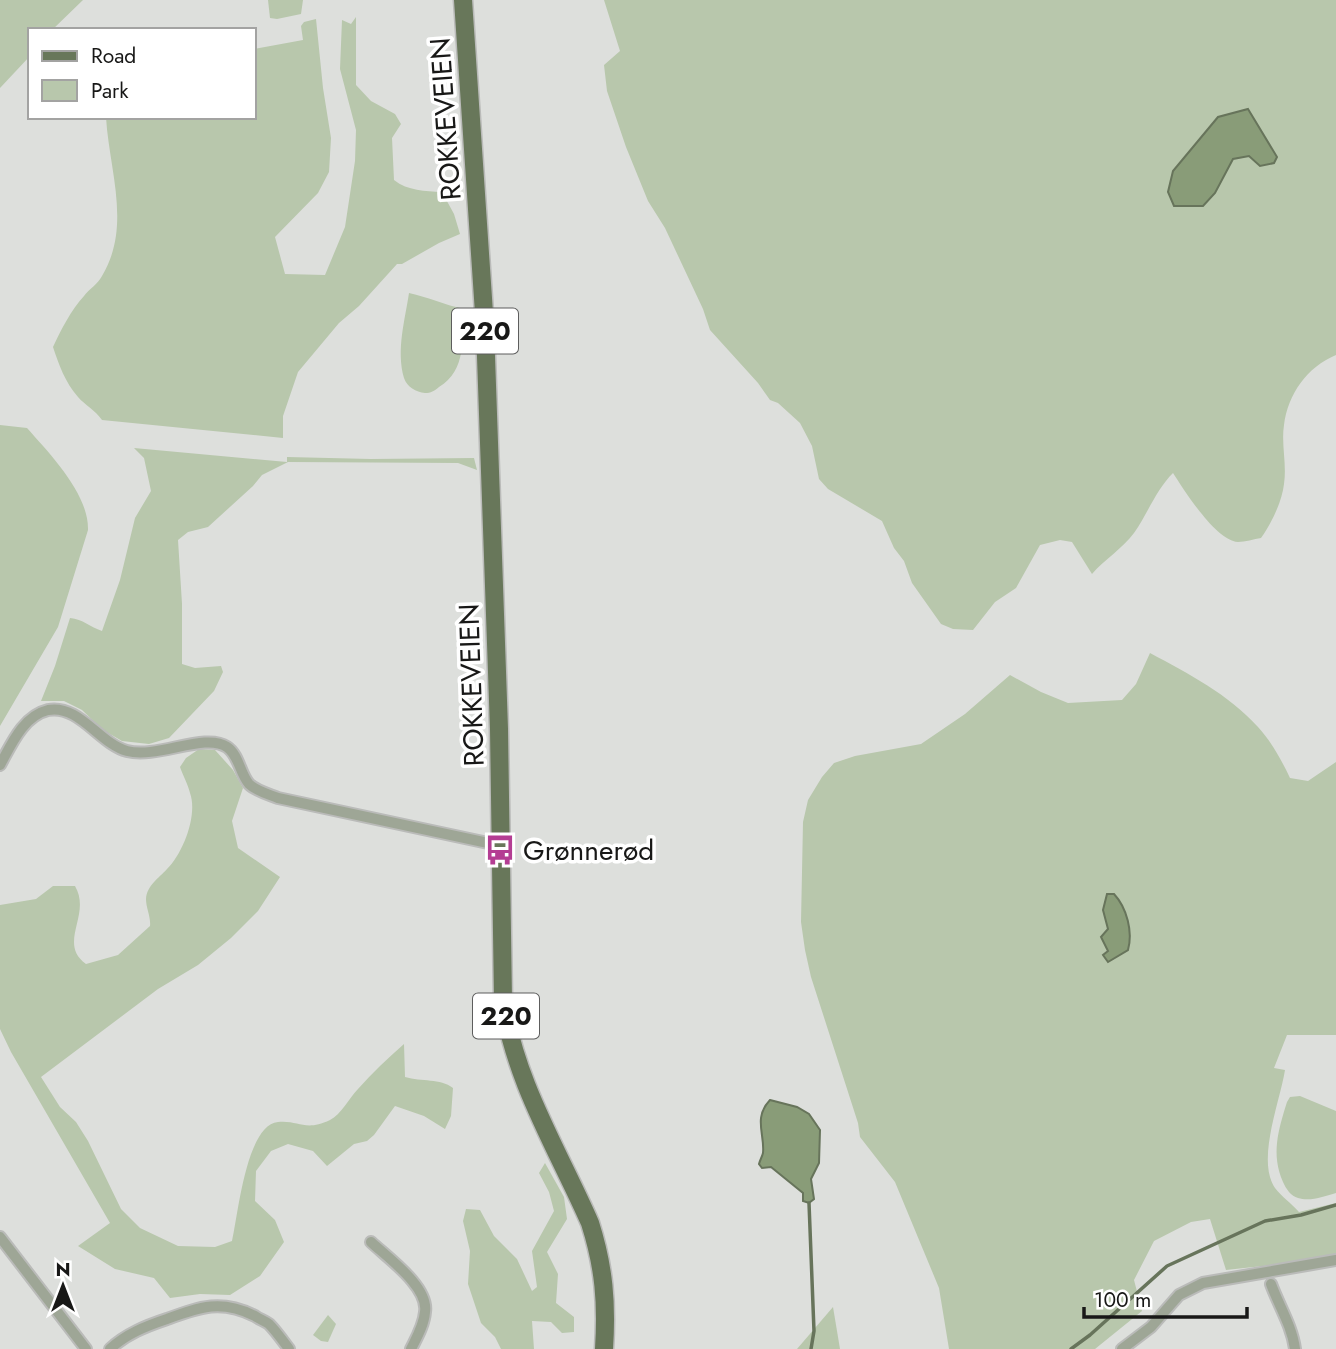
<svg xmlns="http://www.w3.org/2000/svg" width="1336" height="1349" font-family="Jost,sans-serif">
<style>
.green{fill:#b8c7ac;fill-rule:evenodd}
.water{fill:#899c78;stroke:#67745b;stroke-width:2}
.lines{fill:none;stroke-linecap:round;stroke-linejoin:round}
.stream{stroke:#67745b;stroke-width:3.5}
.minor-casing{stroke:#babbb9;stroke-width:14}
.primary-casing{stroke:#babbb9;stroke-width:21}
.minor{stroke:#9ea696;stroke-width:10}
.primary{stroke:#68775a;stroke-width:18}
.labels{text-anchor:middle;stroke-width:7;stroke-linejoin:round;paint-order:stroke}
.shield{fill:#fff;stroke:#5d5d5d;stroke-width:2}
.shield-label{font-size:26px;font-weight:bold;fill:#181817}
.street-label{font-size:28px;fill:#181817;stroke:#fff}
.poi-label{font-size:28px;fill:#181817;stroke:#fff;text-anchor:start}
</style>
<rect width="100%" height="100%" fill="#dddfdc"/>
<g class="green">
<path d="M0,0h83l-31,30h-22v26l-30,32z"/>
<path d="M268,0h35l-2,14 -24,5 -7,-1z"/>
<path d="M604,0h732v355c-29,12 -48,39 -52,70 -3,19 3,39 0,59 -2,18 -13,40 -23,54 -7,1 -16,4 -23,4 -22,-1 -54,-52 -65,-69 -17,17 -25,40 -39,60 -12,16 -29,26 -42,41l-20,-32 -12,-2 -20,5 -24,43 -21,14 -22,28 -20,-1 -12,-5 -29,-41 -8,-22 -10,-13 -12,-27 -54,-32 -9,-10 -7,-33 -12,-23 -22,-20 -8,-3 -12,-17 -48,-53 -7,-21 -38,-81 -17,-27 -22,-54 -19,-56 -3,-26 16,-14zM1247,109l2,47 -16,3z"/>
<path d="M356,17v68l15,16 24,13 6,10 -9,14 2,42c14,11 31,11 48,12l12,22 6,20 -21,9 -37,21h-5l-38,42 -20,17 -41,49 -15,44v22l-181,-18c-7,-10 -17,-15 -24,-23 -13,-15 -19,-32 -25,-50 8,-17 18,-37 31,-51 5,-7 14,-12 18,-20 30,-50 7,-106 4,-159h148v-68l49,-9 -2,-14 3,-4 12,-3 7,69 8,50 -2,34 -11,21 -43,44 10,37 40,1 20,-48 10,-66 1,-31 -16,-61 2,-49 9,4z"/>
<path d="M409,293c19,4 36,12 55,16 -2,29 3,61 -25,78 -5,4 -8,6 -14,6 -9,-1 -18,-6 -21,-15 -8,-28 1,-58 5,-85z"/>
<path d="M0,425l27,3c23,26 62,66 61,102l-30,97 -58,99z"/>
<path d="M134,448l153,14v-5l84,2 103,-1 3,12 -19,-7 -170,-1 -26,13 -9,11 -45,41 -20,5 -10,8 4,64v60l13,4 26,-2 2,6 -9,19 -45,47 -20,6 -27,-3 -19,-11 -21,-20 -18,-9h-23l14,-35 15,-48c13,1 20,9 32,13l18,-51 15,-62 16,-27 -7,-33z"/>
<path d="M1150,653c39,21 78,41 108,74 13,14 24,34 32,51l18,3 28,-19v273h-49l-13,33 11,2c-5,32 -29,90 -10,118 7,9 16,15 24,24l37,-9v52l-54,9 -56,6 -16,-51 -19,3 -37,19 -20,39 8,31 -47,38h-146l-10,-61 -44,-106 -35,-45 -2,-14 -47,-146 -6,-27 -4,-28 2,-100 5,-22 14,-23 12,-14 21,-7 66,-12 44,-30 45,-39 31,17 27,11 54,-3 14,-16zM1107,894l11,63 -17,-20 7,-8 -5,-19z"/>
<path d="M199,749l16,1 18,20 10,18 -11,33 6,27 42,29 -22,34 -27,27 -33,27 -40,24 -117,88 19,30 16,15 12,19 33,68 19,19 38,18 37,1 17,-6c6,-25 14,-116 46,-119 21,-2 27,10 52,-2 11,-5 19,-22 28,-31 14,-16 30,-31 46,-45l1,33c17,5 35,1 48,11l-2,28 -6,13 -21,-13 -29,-10 -21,29 -7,6 -13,3 -27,22 -14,-15 -25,-7 -17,7 -15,20 -1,30 20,19 9,22 -24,34 -30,19 -30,-1 -30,4 -16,-20 -39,-9 -37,-23 32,-23 -99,-171 -11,-23v-124l36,-6 17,-13h22c17,29 -18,57 11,78l32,-9 32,-29c1,-9 -4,-18 -4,-27 1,-14 13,-21 21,-30 16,-16 31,-54 23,-76 -2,-9 -7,-17 -10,-26l6,-9z"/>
<path d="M1300,1096l36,15v82c-11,3 -26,9 -38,5 -7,-2 -12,-9 -15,-16 -12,-28 -5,-51 4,-80l3,-5z"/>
<path d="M545,1163l19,34 3,22 -20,33 11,22 -2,29 18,14v15l-12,1 -11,-11 -19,-1 2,28h-33l-6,-12 -14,-14 -13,-39 2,-33 -7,-30 3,-12 14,1 14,26 23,23 15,32 5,-4 -5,-36 22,-40 -5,-19 -10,-19z"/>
<path d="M833,1307l7,42h-43z"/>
<path d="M328,1315l8,9 -8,18 -7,-1 -8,-6z"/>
</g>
<g class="water">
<path d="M1248,109l29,48 -3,6 -14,3 -11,-10 -16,3 -18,34 -12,13h-29l-6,-14 5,-21 45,-54z"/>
<path d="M1107,894h7c13,14 19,38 14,56l-20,12 -5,-7 5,-4 -7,-14 7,-8 -5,-19z"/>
<path d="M770,1100l27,7 12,7 11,16 -1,33 -8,16 3,20 -5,4 -6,-2v-8l-32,-26 -9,1 -3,-4c1,-4 3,-7 4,-11 2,-19 -10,-35 7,-53z"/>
</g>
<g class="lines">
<g class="stream">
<path d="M809,1203l5,128 -3,18"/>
<path d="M1071,1349l19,-14 77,-69 98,-45 36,-6 35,-10"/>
</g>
<g class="minor-casing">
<g id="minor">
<path d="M0,765c11,-20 23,-49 48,-55 31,-6 52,34 79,41 31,8 78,-19 100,-4 12,8 13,27 22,37 7,7 19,10 29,14l224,48"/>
<path d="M0,1237l86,112"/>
<path d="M371,1242c17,16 58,45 54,70 -1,13 -8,25 -14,37"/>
<path d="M1271,1284c8,22 21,42 24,65"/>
<path d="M110,1349c16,-15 36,-23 57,-30 33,-12 54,-20 88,-3 4,3 10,5 14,8 7,7 14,17 20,25"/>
<path d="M1122,1349l29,-22 28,-32 24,-12 133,-23"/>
</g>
</g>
<g class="primary-casing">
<path id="primary" d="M463,0l22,328 14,401 4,271c11,80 55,150 87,223 14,44 17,80 14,126"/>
</g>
<use href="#minor" class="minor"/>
<use href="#primary" class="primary"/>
</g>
<defs>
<g id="bus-bare" transform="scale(2.415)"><path d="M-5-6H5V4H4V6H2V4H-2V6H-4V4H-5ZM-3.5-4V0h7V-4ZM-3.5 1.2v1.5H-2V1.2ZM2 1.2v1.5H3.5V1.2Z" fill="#b43d93" stroke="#fff" stroke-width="2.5" paint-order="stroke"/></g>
</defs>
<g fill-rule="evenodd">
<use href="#bus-bare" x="500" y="850"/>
</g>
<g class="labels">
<g class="shield">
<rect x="452" y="308.5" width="66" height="45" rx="5"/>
<rect x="473" y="993.5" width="66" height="45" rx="5"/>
</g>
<g class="shield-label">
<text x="485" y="340">220</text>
<text x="506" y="1025">220</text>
</g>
<g class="street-label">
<text transform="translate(445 119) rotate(-94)" y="10">ROKKEVEIEN</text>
<text transform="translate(471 685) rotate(-92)" y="10">ROKKEVEIEN</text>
</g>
<g class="poi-label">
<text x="523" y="860">Grønnerød</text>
</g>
</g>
<rect x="28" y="28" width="228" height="91" fill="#ffffff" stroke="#a3a3a2" stroke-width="2"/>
<rect x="42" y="51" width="35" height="10" fill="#68775a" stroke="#a3a3a2" stroke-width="2"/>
<text x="91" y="63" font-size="21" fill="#181817">Road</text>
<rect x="42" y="80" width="35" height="21" fill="#b8c7ac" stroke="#a3a3a2" stroke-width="2"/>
<text x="91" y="98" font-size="21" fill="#181817">Park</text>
<g transform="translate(63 1286)" stroke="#ffffff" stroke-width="5" paint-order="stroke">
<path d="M0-5L12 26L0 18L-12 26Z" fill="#181817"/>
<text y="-10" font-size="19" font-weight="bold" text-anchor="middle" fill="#181817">N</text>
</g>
<path d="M1084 1307v10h163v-10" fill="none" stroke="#181817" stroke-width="3.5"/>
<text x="1094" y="1307" font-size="21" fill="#181817" stroke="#ffffff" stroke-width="5" paint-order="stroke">100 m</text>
</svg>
